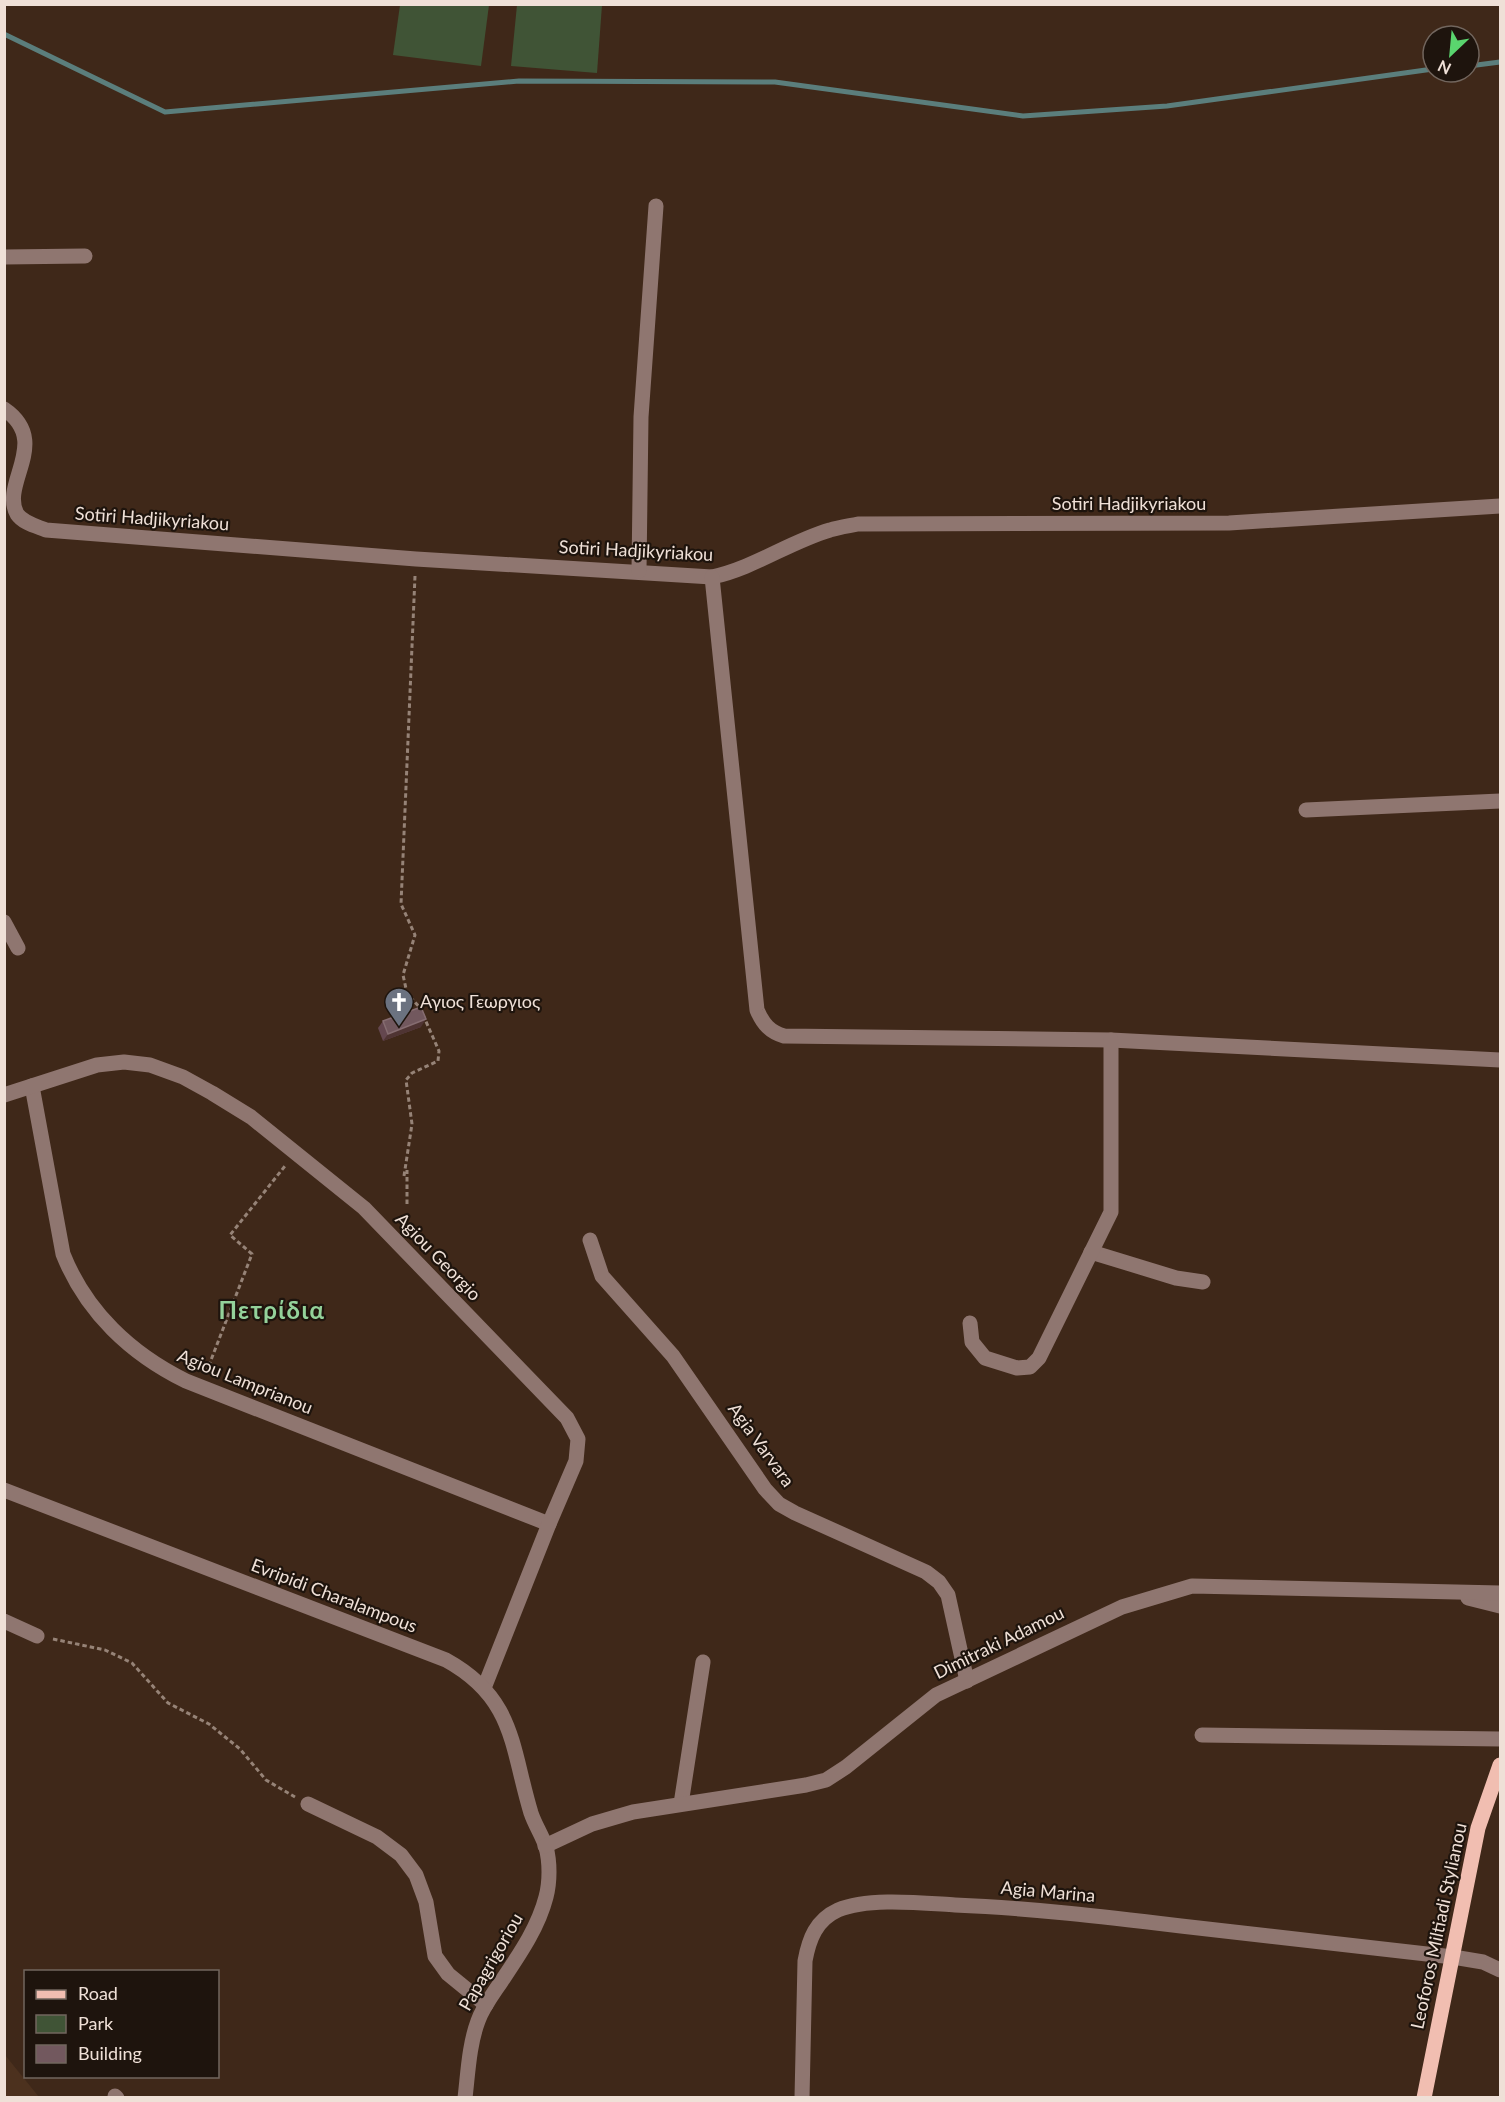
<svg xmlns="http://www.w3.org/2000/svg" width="1505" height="2102" font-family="Lato,sans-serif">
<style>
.built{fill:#4c311e}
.green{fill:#405436}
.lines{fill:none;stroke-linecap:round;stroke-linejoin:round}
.stream{stroke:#5b7e7c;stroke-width:5}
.path{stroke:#968377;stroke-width:3;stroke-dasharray:4.5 3;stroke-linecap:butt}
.minor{stroke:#8f7670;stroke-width:15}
.major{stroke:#f1beb1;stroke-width:15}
.wall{fill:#64474f}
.shaded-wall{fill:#4f3433}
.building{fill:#72585e;stroke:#866d71;stroke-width:1.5}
.labels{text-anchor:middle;stroke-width:4.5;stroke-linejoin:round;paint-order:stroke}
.street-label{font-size:18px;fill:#efe0d7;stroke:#1e140d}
.poi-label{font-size:18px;fill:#efe0d7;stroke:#1e140d;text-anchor:start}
.district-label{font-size:24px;font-weight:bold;letter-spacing:1.5px;fill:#94d29a;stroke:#1e140d}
</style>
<rect width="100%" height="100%" fill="#3f2819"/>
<path class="built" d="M4,2055h1l34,42h-34z"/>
<g class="green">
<path d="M400,5h89l-8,61 -88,-11z"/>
<path d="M517,5h85l-5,68 -86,-7z"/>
</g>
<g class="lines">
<g class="stream">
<path d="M4,34l161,78 354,-31 256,1 248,34 144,-10 266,-37"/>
<path d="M1469,66l31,-4"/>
</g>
<g class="path">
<path d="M415,576l-14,328 14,31 -12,40 4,18 14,16"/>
<path d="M404,1176l8,-52 -6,-44 6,-7 26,-12 1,-10 -15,-34"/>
<path d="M407,1204v-34"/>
<path d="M206,1373l46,-119 -22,-19 55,-69"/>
<path d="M53,1639l52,11 27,13 36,40 41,21 31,25 26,31 29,17"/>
</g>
<g class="minor">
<path d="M4,257l81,-1"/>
<path d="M4,409c48,33 -4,74 13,105 6,9 19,12 29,16l370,29 296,18c42,-9 77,-35 118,-47 9,-3 18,-4 28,-6l371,-1 271,-17"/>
<path d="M639,571l2,-154 15,-211"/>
<path d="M712,577l45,433c6,14 13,22 27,26l327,4 389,20"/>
<path d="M1306,810l194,-9"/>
<path d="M4,922l14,26"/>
<path d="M32,1086l31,168c23,58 68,100 123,127l363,143"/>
<path d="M4,1095l93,-30 27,-3 26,3 33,12 29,16 39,24 113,91 203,210 11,21 -2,22 -27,63 -65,164"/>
<path d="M590,1240l12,36 71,80 92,133 14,15 16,9 131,59 13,10 9,13 19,86"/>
<path d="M1091,1252l85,26 27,4"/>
<path d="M970,1323l2,19 13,16 32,10 13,-1 9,-9 72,-146v-172"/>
<path d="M4,1490l442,170c69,38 65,87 85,153 4,12 11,22 15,34 4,15 4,35 0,50 -8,31 -27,58 -45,85 -8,12 -18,25 -23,39 -9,24 -10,52 -13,77"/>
<path d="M1468,1598l32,8"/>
<path d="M4,1621l33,15"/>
<path d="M1202,1735l298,4"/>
<path d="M308,1804l69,33 24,18 15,20 10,27 9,54 13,18 38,31"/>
<path d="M681,1804l22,-142"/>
<path d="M545,1846l47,-22 41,-12 173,-27 20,-5 20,-13 90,-72 186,-88 70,-21 308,7"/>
<path d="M115,2096l2,2"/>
<path d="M802,2098l3,-137c4,-22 11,-41 33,-51 30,-13 84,-7 117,-5 76,3 151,12 226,21 91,10 181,21 272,31l30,5 17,8"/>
</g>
<path class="major" d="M1424,2098l54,-270 22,-63"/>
</g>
<path class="wall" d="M383,1021l38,6 -38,14 -5,-13z"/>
<path class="shaded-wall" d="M426,1019l-5,8 -38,14 5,-7z"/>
<path class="building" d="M421,1007l5,12 -38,15 -5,-13z"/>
<defs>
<g id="church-pin" transform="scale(1.5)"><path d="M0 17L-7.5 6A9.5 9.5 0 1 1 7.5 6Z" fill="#6b7280" stroke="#1e140d"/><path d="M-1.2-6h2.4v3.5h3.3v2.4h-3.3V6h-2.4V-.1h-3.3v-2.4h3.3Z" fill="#fff"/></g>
</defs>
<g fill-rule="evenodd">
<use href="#church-pin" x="399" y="1002"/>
</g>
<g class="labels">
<g class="street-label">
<text x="1129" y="510">Sotiri Hadjikyriakou</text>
<text transform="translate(152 519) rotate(4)" y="6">Sotiri Hadjikyriakou</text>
<text transform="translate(636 551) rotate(3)" y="6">Sotiri Hadjikyriakou</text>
<text transform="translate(438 1257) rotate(46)" y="6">Agiou Georgio</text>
<text transform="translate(245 1382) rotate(22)" y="6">Agiou Lamprianou</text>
<text transform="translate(761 1445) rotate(54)" y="6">Agia Varvara</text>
<text transform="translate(334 1596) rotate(21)" y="6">Evripidi Charalampous</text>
<text transform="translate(999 1643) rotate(-26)" y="6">Dimitraki Adamou</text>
<text transform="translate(1048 1892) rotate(5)" y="6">Agia Marina</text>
<text transform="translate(1439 1926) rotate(-78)" y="6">Leoforos Miltiadi Stylianou</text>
<text transform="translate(491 1962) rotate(-60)" y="6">Papagrigoriou</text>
</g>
<g class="poi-label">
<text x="420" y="1008">Αγιος Γεωργιος</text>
</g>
<g class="district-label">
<text x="272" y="1319">Πετρίδια</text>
</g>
</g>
<rect width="1505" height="2102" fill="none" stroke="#efe0d7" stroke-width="12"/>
<rect x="24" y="1970" width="195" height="108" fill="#1e140d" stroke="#72665e" stroke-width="1.5"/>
<rect x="36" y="1990" width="30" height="9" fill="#f1beb1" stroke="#72665e" stroke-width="1.5"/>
<text x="78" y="2000" font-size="18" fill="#efe0d7">Road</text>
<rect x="36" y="2015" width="30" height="18" fill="#405436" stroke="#72665e" stroke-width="1.5"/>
<text x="78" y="2030" font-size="18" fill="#efe0d7">Park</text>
<rect x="36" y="2045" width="30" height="18" fill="#72585e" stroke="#72665e" stroke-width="1.5"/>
<text x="78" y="2060" font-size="18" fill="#efe0d7">Building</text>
<g transform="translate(1451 54) rotate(206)"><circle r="28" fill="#1e140d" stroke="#72665e" stroke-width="1.5"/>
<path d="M0-4.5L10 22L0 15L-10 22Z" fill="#5ad56e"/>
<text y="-9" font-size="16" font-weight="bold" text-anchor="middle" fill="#efe0d7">N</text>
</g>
</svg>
